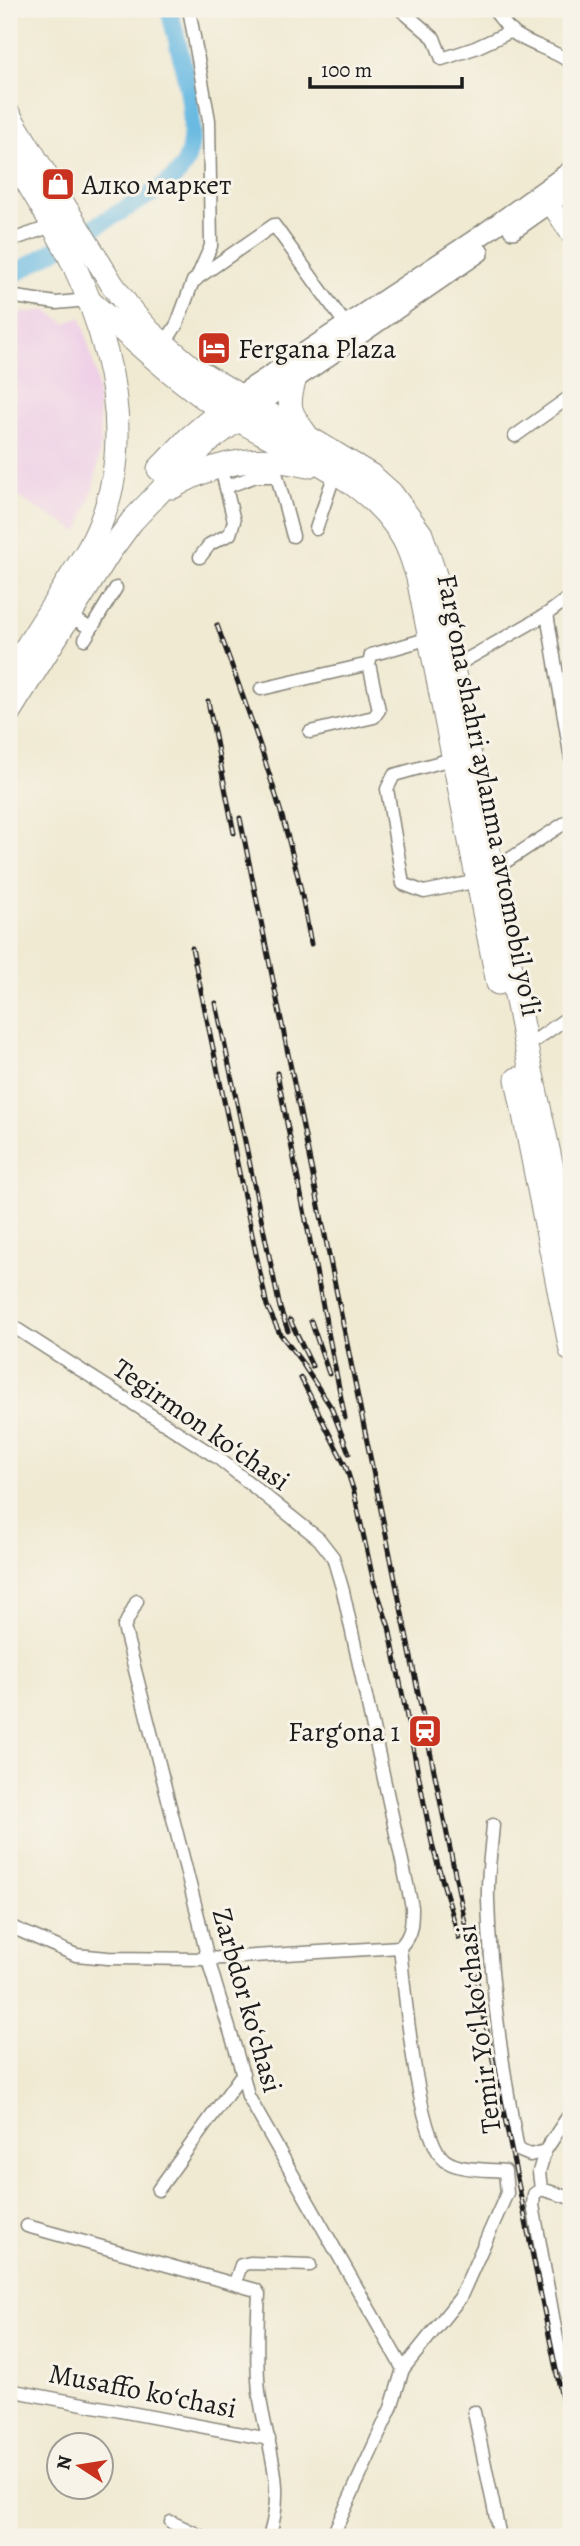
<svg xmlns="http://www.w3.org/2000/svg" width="580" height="2546" font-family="Alegreya,serif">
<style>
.built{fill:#efd0e7}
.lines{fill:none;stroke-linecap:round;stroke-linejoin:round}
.river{stroke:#67b9e2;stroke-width:18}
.street-casing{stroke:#868378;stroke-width:15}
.secondary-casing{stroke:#868378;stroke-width:20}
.primary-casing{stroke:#868378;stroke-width:22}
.highway-casing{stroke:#868378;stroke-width:25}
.street{stroke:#fff;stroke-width:12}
.secondary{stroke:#fff;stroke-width:18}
.primary{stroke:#fff;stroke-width:19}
.highway{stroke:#fff;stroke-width:23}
.rail-casing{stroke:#1c1c1c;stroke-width:5}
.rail{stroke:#f7f3e8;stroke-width:2.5;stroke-dasharray:8;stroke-linecap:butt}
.labels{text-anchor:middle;stroke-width:6;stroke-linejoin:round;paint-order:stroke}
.poi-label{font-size:28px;fill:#1c1c1c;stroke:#f7f3e8;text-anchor:start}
.street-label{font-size:28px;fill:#1c1c1c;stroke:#f7f3e8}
</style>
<rect width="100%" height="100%" fill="#f7f3e8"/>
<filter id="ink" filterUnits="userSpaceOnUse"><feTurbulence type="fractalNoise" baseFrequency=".0143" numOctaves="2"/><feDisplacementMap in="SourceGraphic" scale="14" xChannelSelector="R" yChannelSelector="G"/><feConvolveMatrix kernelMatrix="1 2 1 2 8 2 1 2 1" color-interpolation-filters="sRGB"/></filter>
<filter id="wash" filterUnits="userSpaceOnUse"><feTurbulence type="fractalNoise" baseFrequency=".00686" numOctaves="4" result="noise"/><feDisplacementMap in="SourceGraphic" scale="28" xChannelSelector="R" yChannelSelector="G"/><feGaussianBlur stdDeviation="1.57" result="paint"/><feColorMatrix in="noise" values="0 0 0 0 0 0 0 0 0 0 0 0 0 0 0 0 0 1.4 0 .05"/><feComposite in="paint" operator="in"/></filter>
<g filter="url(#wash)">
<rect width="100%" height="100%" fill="#f0ead3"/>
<path class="built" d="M46,310l20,13 15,-6 15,56 5,71 -7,41 -15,47 -65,-37 -5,8v-181l14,-9z"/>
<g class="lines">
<path class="river" d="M9,277l152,-89c7,-5 15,-11 20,-18 26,-37 -2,-119 -12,-161"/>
</g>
</g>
<g filter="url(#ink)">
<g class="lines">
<g class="street-casing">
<g id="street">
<path d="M189,9l20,111 2,126 -15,34"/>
<path d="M400,9l34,29 8,21 33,-11 37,-17"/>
<path d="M493,9c6,7 12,16 18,22 18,15 43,18 60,32"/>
<path d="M9,241l43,-15"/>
<path d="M9,299l7,-2 40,6 32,-3"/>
<path d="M164,345l13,-21 16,-43 81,-56 72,100"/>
<path d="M515,436l56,-40"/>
<path d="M226,487l30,-11h21l16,60"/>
<path d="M316,529l19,-56"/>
<path d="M200,557l10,-13 20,-10 4,-13 -10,-41"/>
<path d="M547,614l24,145"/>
<path d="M70,616l21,13 -6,10"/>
<path d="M91,629l25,-41"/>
<path d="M455,666l92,-52 24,-18"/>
<path d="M261,689l108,-25 2,-9 59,-17"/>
<path d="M310,732l64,-15 5,-7 -10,-46"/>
<path d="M455,758l-61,17 -7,14 16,95 21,8 54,-11"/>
<path d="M493,870l78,-51"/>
<path d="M526,1047l45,-32"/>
<path d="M9,1324l209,134 101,81 14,18 10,34 69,316c0,16 0,28 -12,40 4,39 17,194 46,214 15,10 42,8 59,10l2,22 -47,105 -57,71"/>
<path d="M137,1601l-13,26 75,293c11,60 36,116 49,176l155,273 -12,39 -59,129"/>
<path d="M493,1825c-2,25 -6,51 -5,75 2,84 14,168 30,250l12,5 15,-4 26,-39"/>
<path d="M9,1926l67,29 32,3 98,1 194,-12"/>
<path d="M545,2151l-6,21 2,17 -7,5 -1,11 28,156 7,14 3,2"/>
<path d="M541,2189l30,9"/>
<path d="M158,2190l85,-117"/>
<path d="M27,2226l229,64 3,4c-2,33 -3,65 0,98 7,54 28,90 10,145"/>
<path d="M235,2283l6,-18 9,-2 60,2"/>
<path d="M9,2390l260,49"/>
<path d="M474,2412l26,125"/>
<path d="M171,2522l32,15"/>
</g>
</g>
<g class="secondary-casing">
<path id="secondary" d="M542,192l29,44"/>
</g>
<g class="primary-casing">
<g id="primary">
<path d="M513,229l58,-41"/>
<path d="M239,396l240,-159 92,-66"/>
<path d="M256,406l223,-154"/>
</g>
</g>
<g class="highway-casing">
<g id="highway">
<path d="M9,115l103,169 20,28 18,20 40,34 182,110 19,17 30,41 14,41 91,472 45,209"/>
<path d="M9,152c21,36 46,73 64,111 43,91 66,194 15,287"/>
<path d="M88,300c45,39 81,74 131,108 61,41 147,63 184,130 7,12 11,27 15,40l80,405"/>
<path d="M295,378c-8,27 -7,33 10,55"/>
<path d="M159,469l30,-31 45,-38"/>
<path d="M173,487c41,-25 87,-33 135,-21"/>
<path d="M9,675l79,-125 9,-10"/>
<path d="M9,712l101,-161 22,-30 74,-78 41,-30"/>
<path d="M517,1079l54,271"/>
</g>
</g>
<use href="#street" class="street"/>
<use href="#secondary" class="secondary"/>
<use href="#primary" class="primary"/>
<use href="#highway" class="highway"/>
<g class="rail-casing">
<g id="rail">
<path d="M217,625c29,79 58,158 78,240 7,26 11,53 16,79"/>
<path d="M208,701l26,132"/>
<path d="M240,818l331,1625"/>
<path d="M192,948l75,358 12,26 27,36"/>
<path d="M216,1003l64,305 8,23"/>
<path d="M277,1073l68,345"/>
<path d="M290,1320l22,46"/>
<path d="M311,1321l18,53"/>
<path d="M304,1366l27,41"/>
<path d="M301,1378l45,89 8,25 19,87 16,48 44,221 26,90"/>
<path d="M331,1407l18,46"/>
</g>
</g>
<use href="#rail" class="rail"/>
</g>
</g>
<defs>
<g id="shop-square" transform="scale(1.75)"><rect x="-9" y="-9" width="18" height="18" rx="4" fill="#c8321e" stroke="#f7f3e8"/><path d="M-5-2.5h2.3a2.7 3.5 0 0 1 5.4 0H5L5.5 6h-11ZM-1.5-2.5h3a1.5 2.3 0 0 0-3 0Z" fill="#fff"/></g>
<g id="hotel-square" transform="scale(1.75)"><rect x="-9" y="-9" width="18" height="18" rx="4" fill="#c8321e" stroke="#f7f3e8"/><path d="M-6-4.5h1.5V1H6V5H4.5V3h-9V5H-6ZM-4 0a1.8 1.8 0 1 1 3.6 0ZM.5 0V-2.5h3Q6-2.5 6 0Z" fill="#fff"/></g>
<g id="station-square" transform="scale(1.75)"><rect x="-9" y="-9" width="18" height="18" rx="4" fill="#c8321e" stroke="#f7f3e8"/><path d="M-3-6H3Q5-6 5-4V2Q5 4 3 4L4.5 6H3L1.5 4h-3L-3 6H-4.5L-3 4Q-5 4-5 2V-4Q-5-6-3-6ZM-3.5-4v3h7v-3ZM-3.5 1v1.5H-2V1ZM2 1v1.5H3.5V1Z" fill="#fff"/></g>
</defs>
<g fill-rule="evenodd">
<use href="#shop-square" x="58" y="184"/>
<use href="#hotel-square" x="214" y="348"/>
<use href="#station-square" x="425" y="1731"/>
</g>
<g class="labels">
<g class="poi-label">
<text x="82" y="194">Алко маркет</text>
<text x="238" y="358">Fergana Plaza</text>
<text x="400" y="1741" text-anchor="end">Farg‘ona 1</text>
</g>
<g class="street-label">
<text transform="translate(490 795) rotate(79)" y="10">Fargʻona shahri aylanma avtomobil yoʻli</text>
<text transform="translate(202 1424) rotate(35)" y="10">Tegirmon koʻchasi</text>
<text transform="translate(248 2000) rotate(74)" y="10">Zarbdor koʻchasi</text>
<text transform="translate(478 2029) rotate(-97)" y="10">Temir Yoʻl koʻchasi</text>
<text transform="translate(143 2390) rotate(11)" y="10">Musaffo koʻchasi</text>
</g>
</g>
<rect width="580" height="2546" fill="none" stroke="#f7f3e8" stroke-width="35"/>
<g transform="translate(80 2466) rotate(282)"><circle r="33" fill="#f7f3e8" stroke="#9f9d96" stroke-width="2"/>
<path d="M0-5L12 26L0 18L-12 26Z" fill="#c8321e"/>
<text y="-10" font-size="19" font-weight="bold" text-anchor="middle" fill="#1c1c1c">N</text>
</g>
<path d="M310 77v10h152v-10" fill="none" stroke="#1c1c1c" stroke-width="3.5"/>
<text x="321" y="77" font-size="21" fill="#1c1c1c" stroke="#f7f3e8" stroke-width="5" paint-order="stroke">100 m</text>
</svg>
